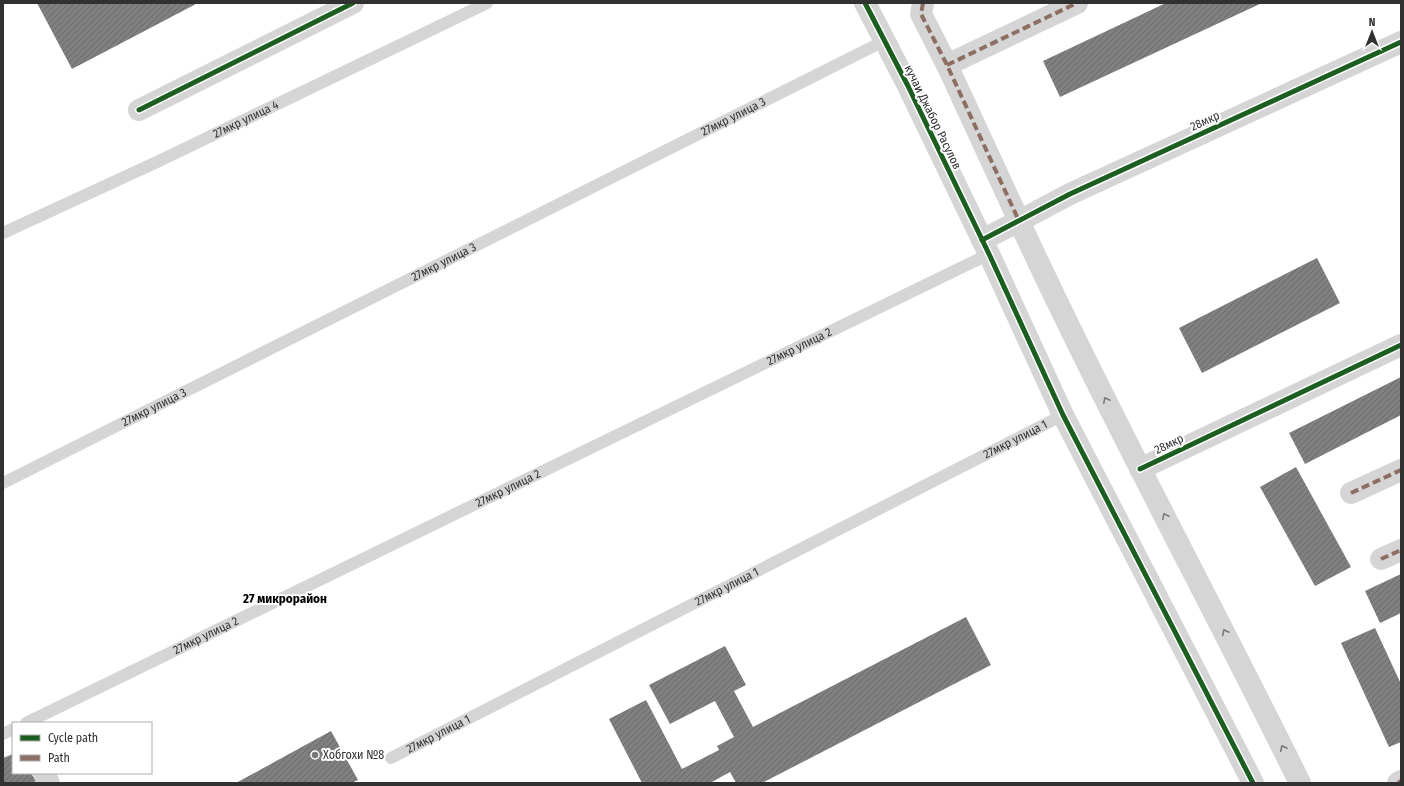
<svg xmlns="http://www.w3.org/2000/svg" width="1404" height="786" font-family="'Fira Sans Condensed',sans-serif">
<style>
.building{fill:url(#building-hatch)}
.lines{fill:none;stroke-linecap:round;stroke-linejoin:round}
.service{stroke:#d5d5d5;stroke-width:12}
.minor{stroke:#d5d5d5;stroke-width:22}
.tertiary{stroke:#d5d5d5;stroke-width:22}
.quiet{stroke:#8d6e63;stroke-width:4;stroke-dasharray:8 4;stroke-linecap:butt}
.cycleway-casing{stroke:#fff;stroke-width:8}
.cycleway{stroke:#1b5e20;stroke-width:5}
.oneway{stroke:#7b7b7b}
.poi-dot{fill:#797979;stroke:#fff;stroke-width:1.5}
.labels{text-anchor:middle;stroke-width:4;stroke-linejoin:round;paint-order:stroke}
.street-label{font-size:12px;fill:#313131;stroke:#fff}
.poi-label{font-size:12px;fill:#313131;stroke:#fff;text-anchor:start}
.neighbourhood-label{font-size:13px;font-weight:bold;fill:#000;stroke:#fff}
</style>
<defs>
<pattern id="building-hatch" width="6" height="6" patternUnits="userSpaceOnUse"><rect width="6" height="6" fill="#808080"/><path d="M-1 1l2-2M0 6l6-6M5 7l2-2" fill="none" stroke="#696969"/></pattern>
</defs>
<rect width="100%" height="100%" fill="#fff"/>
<g class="building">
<path d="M37,3h158l1,1 -124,65z"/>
<path d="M1166,3h96l-202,94 -17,-36z"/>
<path d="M1317,258l23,45 -138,70 -23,-45z"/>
<path d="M1401,377v38l-96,49 -16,-31z"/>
<path d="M1296,467l55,100 -36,19 -55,-99z"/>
<path d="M1401,574v39l-21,10 -15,-32z"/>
<path d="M966,617l25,48 -229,118h-26l-6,-11 -20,11h-68l-33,-64 37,-19 36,69 37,-19 -2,-4 17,-9 -19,-36 -45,23 -21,-39 76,-39 21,39 -12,6 19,36z"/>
<path d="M1375,628l26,56v58l-12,5 -48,-104z"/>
<path d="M331,731l27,49 -7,3h-115z"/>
<path d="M13,754v19h18l5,8 -4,2h-29v-25z"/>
</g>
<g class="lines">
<g class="service">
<path id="s1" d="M3,233l156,-72 328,-158"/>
<path id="s2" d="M3,483l881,-442"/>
<path id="s3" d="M26,723l963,-469"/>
<path d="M3,734l10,-5"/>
<path id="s4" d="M391,758l672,-343"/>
</g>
<g class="minor">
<path d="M923,3l-2,11 26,51 72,156 51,-27 331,-152"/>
<path d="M947,65l130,-62"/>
<path d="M139,110l214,-107"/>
<path d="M1140,469l261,-124"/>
<path d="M1351,493l50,-23"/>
<path d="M1381,559l20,-9"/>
<path d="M44,773l5,10"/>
<path d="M1398,783l3,-2"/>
</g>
<g class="tertiary">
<path d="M865,3l43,83 81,168 74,161 190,368"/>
<path d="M982,240l37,-19c88,190 188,374 281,562"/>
</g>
<g class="quiet">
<path d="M923,3l-2,11 26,51 72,156 2,-1"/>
<path d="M947,65l130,-62"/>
<path d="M1351,493l50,-23"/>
<path d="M1381,559l20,-9"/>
<path d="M1398,783l3,-2"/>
</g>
<g class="cycleway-casing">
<g id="cycleway">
<path d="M865,3l43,83 81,168 74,161 190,368"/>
<path d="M139,110l214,-107"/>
<path d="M982,240l88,-46 331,-152"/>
<path d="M1140,469l261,-124"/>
</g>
</g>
<use href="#cycleway" class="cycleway"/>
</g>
<defs><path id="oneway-chevron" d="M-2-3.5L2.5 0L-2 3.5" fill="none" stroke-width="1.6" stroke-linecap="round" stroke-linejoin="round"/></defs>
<g class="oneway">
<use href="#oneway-chevron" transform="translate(1106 400) rotate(-116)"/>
<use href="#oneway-chevron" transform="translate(1165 516) rotate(-117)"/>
<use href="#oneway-chevron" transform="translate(1225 632) rotate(-117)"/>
<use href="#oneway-chevron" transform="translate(1283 748) rotate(-116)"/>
</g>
<circle class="poi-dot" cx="315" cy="755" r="4"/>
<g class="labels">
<g class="street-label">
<text dy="4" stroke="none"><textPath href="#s2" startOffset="817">27мкр улица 3</textPath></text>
<text transform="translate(933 117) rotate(64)" y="4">кучаи Джабор Расулов</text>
<text dy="4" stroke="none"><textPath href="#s1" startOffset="268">27мкр улица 4</textPath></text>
<text transform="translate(1205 121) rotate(-25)" y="4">28мкр</text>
<text dy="4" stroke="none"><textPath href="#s2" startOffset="493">27мкр улица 3</textPath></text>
<text dy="4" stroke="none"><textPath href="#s3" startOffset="860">27мкр улица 2</textPath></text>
<text dy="4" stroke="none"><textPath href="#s2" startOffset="169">27мкр улица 3</textPath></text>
<text dy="4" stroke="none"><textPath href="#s4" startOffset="701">27мкр улица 1</textPath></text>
<text transform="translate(1169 444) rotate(-26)" y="4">28мкр</text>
<text dy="4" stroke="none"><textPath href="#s3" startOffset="536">27мкр улица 2</textPath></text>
<text dy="4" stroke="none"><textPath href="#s4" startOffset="377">27мкр улица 1</textPath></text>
<text dy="4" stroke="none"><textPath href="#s3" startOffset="200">27мкр улица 2</textPath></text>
<text dy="4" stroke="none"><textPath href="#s4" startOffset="53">27мкр улица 1</textPath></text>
</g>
<g class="poi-label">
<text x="323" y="759">Хобгохи №8</text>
</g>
<g class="neighbourhood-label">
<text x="285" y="603">27 микрорайон</text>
</g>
</g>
<rect width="1404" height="786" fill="none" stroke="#313131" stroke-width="8"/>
<rect x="12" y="722" width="140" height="52" fill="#ffffff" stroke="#adadad"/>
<rect x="20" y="735" width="20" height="6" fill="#1b5e20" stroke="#adadad"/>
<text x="48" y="742" font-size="12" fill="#313131">Cycle path</text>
<rect x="20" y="755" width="20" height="6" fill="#8d6e63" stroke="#adadad"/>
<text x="48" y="762" font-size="12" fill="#313131">Path</text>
<g transform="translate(1372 32)" stroke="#ffffff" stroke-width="3" paint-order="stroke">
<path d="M0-3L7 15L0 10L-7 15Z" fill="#313131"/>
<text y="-6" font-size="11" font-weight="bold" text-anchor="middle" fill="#313131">N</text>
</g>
</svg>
